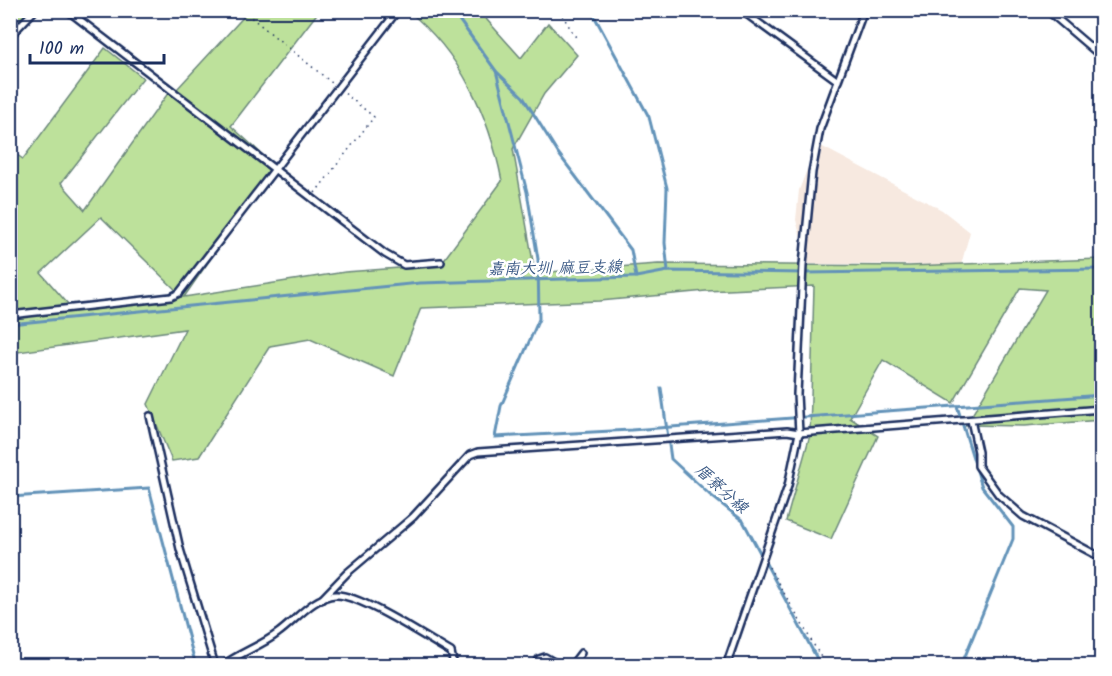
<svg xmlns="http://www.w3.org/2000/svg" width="1112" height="676" font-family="Kalam,'LXGW WenKai TC',sans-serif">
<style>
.built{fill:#f7e9e0}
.green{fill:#bde19b;stroke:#6c887c;stroke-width:1.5;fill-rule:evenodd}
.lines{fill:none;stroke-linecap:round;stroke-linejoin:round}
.stream{stroke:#6393b9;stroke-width:3}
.service-casing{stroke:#1b2f5e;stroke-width:10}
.path{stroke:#1b2f5e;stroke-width:1.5;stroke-dasharray:1.5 4.5;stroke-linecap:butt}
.service{stroke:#fff;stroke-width:5}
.labels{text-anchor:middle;stroke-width:5;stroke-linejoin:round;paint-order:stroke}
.water-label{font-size:16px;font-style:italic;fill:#395884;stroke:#fff}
</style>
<rect width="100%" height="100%" fill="#fff"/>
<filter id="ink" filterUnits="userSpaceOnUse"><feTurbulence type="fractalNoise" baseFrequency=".0167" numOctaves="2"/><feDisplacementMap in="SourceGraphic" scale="12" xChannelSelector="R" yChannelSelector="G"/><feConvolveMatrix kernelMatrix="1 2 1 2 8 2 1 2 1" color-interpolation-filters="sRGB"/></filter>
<g filter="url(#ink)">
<path class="built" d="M817,144l125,66 28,22 -9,33 -153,-1 -12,-44 3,-30z"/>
<g class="green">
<path d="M11,11h27l-27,31z"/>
<path d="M249,11h70l-88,115 44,40 -91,131 161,-25 95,-7 62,-84c-13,-66 -42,-129 -94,-170h71l42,47 27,-35 29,32 -33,39 -31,55 22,124 123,-9 251,2 192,-7v161l-77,6 -58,-1 80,-135 -26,-2 -67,115 -70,-43 -33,58 28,18 -47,103 -45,-18 24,-86 4,-149 -108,5 -106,10 -179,7 -27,68 -84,-37 -40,7 -71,111 -27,4 -24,-57 37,-75 -174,24 -1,-41 9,-1h-8v-160l12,8 82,-111 38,30 -82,105 24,27 81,-114 12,-8zM101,217l82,80 -115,7 -27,-31z"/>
</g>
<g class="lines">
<g class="stream">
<path d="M452,10l44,61 27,26 35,56 73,97 5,27"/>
<path d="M591,10l58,107 18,71 -2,55 3,28"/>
<path d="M496,71l31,121 11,67 1,60 -38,87 -6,31 136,-7 471,-35"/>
<path d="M10,324l410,-41 216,-6 32,-6 137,2 297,-4"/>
<path d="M661,388l10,71 38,35 34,27 78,145"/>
<path d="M957,406l25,81 31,40v12l-52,127"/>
<path d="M10,497l139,-9 47,178"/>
</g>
<g class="service-casing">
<g id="service">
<path d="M67,10l318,244 19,11 37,-3"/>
<path d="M741,10l97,71"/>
<path d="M1047,10l55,47"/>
<path d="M10,36l25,-26"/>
<path d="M10,315l161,-18 8,-4 219,-283"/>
<path d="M150,416l30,133 34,113 -1,4"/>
<path d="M971,420l7,32v14l21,29 24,21 79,42"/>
<path d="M321,600l26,-27 66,-56 57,-62 8,-3 309,-21 12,2 303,-24"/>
<path d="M222,666c17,-13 39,-20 56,-33 17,-12 35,-36 57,-38 24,-2 93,44 116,57l3,14"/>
<path d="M536,666l3,-7 6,-2 16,9"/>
<path d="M571,666l10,-13"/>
<path d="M726,666l62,-180 11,-53 -2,-39 6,-129 9,-93 8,-43 44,-119"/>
</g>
</g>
<g class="path">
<path d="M242,10l90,73"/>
<path d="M559,10l18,29"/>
<path d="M315,193l59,-76 -31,-25"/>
<path d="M769,567l57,99"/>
</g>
<use href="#service" class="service"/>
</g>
</g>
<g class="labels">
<g class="water-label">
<text transform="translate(555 267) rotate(-1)" y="6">嘉南大圳 麻豆支線</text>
<text transform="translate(722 488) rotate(42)" y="6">厝寮分線</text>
</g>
</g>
<rect width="1112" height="676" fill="none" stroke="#fff" stroke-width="36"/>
<rect x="18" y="18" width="1076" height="640" fill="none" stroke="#1b2f5e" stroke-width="2" filter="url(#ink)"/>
<path d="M30 54v9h134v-9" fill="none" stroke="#1b2f5e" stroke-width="3"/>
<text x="39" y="54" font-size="18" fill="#1b2f5e" stroke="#ffffff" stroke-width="4.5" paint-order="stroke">100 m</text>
</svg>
